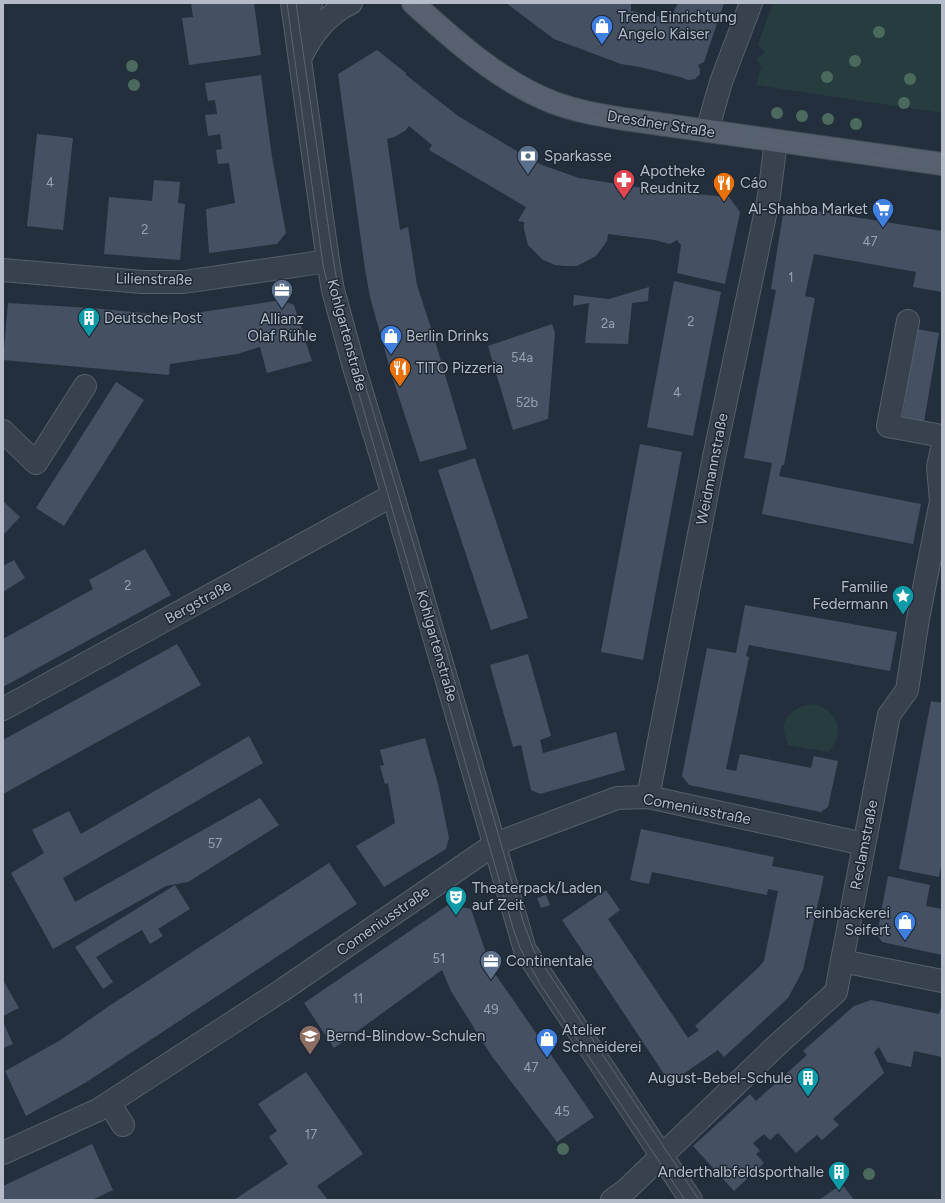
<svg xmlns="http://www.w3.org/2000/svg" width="945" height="1203" font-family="Figtree,sans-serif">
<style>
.green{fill:#263c3f}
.building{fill:#455162}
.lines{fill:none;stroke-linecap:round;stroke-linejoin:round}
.minor-casing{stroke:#565f6c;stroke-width:24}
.major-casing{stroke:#414a57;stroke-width:24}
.minor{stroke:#38414e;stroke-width:22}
.major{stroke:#56606e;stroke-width:22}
.tram{stroke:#5a6575;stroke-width:1}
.tree{fill:#4b6a5d}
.labels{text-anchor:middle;stroke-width:3;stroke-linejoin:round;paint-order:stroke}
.number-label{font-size:13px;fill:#98a1af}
.poi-label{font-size:15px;fill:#b4bcc9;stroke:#1d2633;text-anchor:start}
.street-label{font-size:15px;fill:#b4bcc9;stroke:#1d2633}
</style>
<rect width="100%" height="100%" fill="#242f3e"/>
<g class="green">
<path d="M773,3h169v110l-186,-28 5,-18 -5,-9 9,-5 -7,-9z"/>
<path d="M814,704c25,7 32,29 14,48l-40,-7c-1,-4 -3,-9 -4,-13 -3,-18 16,-27 30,-28z"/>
</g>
<g class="building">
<path d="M191,3h63l7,52 -72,10 -7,-47 11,-1z"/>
<path d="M506,3h123l2,1v7l39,8 8,-16h46l-20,59 -6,3 2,4v5l-5,5 -7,1 -8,-3 -40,-10 -19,-3 -67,-25z"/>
<path d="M377,50l29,23v2l52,41 62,37 22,12 37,13 84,13 66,6 11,15 -15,72 -48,-11 4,-28 -4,-5 -7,4 -15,-4 -47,-6 -1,7 -11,15 -19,10h-11l-11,-1 -12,-5 -15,-15 -4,-16v-7l-6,-1 8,-14 -97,-57 3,-5 -23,-19 -4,5 -11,6 -7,2 13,91 8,-3 9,58 16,49 34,115 -47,13 -28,-86 -22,-79 -5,-28 -27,-195z"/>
<path d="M261,75l11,82 14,76 -9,11 -68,9 -3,-44 29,-6 -6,-40 -11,1 -2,-14 6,-1 -2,-15 -12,2 -3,-21 12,-1 -2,-14 -7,1 -3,-18z"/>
<path d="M37,134l36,4 -10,92 -36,-4z"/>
<path d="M154,180l26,2 -2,21 7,1 -5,56 -76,-6 5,-57 43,4z"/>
<path d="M791,207l151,24v61l-29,-5 3,-15 -102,-18 -9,42 10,2 -31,167h-2l-3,11 142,28 -8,40 -151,-30 10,-51 -28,-5 32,-168 -5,-1 12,-75z"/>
<path d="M674,281l47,11 -28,144 -46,-9z"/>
<path d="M649,287l-1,14 -16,2 -4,41 -43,-1 4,-40 -16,3 1,-11 35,4z"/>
<path d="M282,300l12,5 18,56 -45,12 -7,-26 -23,7 -67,10 -1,11 -166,-15 5,-57 83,5 84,8z"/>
<path d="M552,324l3,9 -7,86 -35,11 -25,-84z"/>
<path d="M917,329l22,4 -16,95 -22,-4z"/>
<path d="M116,382l28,18 -80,126 -28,-18z"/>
<path d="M640,444l42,8 -39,208 -42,-8z"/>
<path d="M475,458l53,160 -37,12 -53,-160z"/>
<path d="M3,501l17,16 -17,18z"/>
<path d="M145,549l26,46 -168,92v-48l90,-50 -4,-9z"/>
<path d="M14,560l11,18 -22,14v-26z"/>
<path d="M745,605l152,27 -7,39 -141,-26 -3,11 3,1 -23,112 10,2 4,-17 71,14 3,-12 24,5 -10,46 -7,5 -132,-27 -7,-9 25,-128 29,5z"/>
<path d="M177,644l24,41 -198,109v-54z"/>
<path d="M528,654l23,82 -11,4 3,13 73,-21 9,38 -85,24 -9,-4 -10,-45 -8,2 -23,-82z"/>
<path d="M931,701l11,2v157l-3,17 -40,-8z"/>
<path d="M249,736l14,27 -200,115 12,24 185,-104 19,27 -91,57 -22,4 -113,63 -42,-76 33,-20 -12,-23 37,-19 12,23z"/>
<path d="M425,738l13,46 11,54 -3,11 -62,38 -28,-41 39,-23 -7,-40 -3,1 -5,-18 4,-1 -4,-15z"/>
<path d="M641,829l133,28 -2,9 52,10 -21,94 -15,28 -64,59 -6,-7 -48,33 -108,-163 44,-30 14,20 -12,9 80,119 11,-8 -4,-4 64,-59 5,-6 14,-70 -10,-2 -1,6 -115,-23 -3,12 -19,-4z"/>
<path d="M329,863l28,41 -272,179 -59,33 -21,-45 54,-30 50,-35z"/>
<path d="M888,876l42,9 -4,21 16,3v46l-60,-13 -5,-8z"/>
<path d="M175,885l15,24 -32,20 5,7 -13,8 -8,-14 -46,27 17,25 -10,7 -28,-42z"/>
<path d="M546,895l4,10 -9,3 -4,-10z"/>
<path d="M448,905l23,4 20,59 103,149 -37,25 -66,-87 -40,-64 -9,-21 -108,78 -30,-45z"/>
<path d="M3,980l16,28 -16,8z"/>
<path d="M871,1000l68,14 2,-7h1v50l-28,-6 -3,16 -24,-5 -8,-15 -5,5 10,21 -51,46 6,6 -17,15 -5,-5 -21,18 -18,-20 -8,7 -6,-6 -11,9 7,8 -4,3 8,9 -30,28 -41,-45 57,-52 6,7 51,-46 -4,-4 51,-45z"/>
<path d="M3,1022l10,22 -10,4z"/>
<path d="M306,1072l57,82 -46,32 11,14h-94l54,-36 -19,-27 8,-6 -19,-27z"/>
<path d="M92,1144l21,46 -21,10h-89v-14z"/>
<path d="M842,1184l12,16h-35z"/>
</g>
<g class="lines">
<g class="minor-casing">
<g id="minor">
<path d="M292,3l36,258 5,29 21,77 39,128 132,455 166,250"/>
<path d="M301,39l10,-36"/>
<path d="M300,59c11,-24 27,-45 51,-56"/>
<path d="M707,131l14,-49 30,-79"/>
<path d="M3,270l139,12h42l144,-21"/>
<path d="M908,321l-20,105 54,10"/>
<path d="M3,431l33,32 49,-77"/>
<path d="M3,709l390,-214"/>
<path d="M648,797l66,-340 55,-261 7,-55"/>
<path d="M842,961l100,20"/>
<path d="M109,1103l14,22"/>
<path d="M3,1153l95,-43 183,-119 214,-147 122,-46 31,-1 216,47"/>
<path d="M612,1200l14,-10 150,-144 60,-54 53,-277 18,-25 11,-71 23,-118 -3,-34 4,-18"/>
</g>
</g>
<g class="major-casing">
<path id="major" d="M413,3c42,38 86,78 139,99 23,9 48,13 72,17l318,45"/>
</g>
<use href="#minor" class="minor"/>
<use href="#major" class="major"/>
<g class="tram">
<path d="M287,3l36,262 6,25 184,638 7,20 22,39 143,213"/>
<path d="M296,3l35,242 9,55 35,118 67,219 81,284 11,30 165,249"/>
<path d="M405,3c43,38 86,82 141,104 25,9 51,12 77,17l319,44"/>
<path d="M421,3l64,57 19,13 27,15 45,18 49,9 317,44"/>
</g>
</g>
<g class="tree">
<circle cx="879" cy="32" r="6"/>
<circle cx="855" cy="61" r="6"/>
<circle cx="132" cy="66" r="6"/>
<circle cx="827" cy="77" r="6"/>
<circle cx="910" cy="79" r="6"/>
<circle cx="134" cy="85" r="6"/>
<circle cx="904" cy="103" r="6"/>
<circle cx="777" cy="113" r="6"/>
<circle cx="802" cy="116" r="6"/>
<circle cx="828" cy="119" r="6"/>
<circle cx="856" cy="124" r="6"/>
<circle cx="563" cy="1149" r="6"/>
<circle cx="869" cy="1174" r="6"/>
</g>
<defs>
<g id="shop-pin" transform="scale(1.15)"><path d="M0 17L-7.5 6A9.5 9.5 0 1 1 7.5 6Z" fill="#3f7fe0" stroke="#1d2633"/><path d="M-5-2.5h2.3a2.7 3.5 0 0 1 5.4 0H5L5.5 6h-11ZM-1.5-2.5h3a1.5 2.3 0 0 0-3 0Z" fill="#fff"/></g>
<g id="bank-pin" transform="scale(1.15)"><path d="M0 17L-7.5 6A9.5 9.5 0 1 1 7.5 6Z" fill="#5c6f8a" stroke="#1d2633"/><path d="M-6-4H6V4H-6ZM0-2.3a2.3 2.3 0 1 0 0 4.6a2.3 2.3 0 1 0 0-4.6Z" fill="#fff"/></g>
<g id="pharmacy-pin" transform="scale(1.15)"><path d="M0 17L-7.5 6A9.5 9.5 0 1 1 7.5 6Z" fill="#e0444e" stroke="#1d2633"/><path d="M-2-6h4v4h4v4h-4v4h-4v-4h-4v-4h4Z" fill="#fff"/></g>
<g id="restaurant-pin" transform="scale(1.15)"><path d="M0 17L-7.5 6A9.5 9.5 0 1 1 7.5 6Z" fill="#e8710a" stroke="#1d2633"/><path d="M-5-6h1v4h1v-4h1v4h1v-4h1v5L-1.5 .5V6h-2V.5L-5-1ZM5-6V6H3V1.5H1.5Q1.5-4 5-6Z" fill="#fff"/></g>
<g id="supermarket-pin" transform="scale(1.15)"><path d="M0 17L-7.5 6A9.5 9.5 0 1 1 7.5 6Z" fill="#3f7fe0" stroke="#1d2633"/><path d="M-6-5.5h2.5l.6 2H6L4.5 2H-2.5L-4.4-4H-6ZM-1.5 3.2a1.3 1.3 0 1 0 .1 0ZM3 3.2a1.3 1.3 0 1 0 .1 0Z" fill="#fff"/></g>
<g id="office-pin" transform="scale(1.15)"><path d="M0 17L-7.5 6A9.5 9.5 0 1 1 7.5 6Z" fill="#5c6f8a" stroke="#1d2633"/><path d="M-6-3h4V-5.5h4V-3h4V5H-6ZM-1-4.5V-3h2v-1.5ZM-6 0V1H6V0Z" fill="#fff"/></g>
<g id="building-pin" transform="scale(1.15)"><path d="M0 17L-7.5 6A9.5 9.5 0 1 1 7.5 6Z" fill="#0f9aa8" stroke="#1d2633"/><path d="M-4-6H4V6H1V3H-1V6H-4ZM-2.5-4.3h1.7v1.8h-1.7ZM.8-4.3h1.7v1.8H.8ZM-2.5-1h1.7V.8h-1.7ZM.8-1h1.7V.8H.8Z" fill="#fff"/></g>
<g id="sight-pin" transform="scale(1.15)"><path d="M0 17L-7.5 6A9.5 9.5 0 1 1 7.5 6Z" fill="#0f9aa8" stroke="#1d2633"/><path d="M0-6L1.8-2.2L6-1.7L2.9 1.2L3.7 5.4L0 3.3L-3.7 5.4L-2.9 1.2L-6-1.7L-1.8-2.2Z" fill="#fff"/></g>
<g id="theatre-pin" transform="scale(1.15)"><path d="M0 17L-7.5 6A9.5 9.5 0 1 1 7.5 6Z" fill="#0f9aa8" stroke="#1d2633"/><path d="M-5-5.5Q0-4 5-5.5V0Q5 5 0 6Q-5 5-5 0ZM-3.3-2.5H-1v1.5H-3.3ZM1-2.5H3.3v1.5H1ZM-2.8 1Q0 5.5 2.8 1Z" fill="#fff"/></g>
<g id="school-pin" transform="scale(1.15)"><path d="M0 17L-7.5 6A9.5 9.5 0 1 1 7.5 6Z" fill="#8d6e63" stroke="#1d2633"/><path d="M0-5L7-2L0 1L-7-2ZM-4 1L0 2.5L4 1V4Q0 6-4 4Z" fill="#fff"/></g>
</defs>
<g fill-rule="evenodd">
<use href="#shop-pin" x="602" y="26"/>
<use href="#bank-pin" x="528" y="156"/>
<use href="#pharmacy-pin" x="624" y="180"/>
<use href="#restaurant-pin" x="724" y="183"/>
<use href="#supermarket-pin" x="883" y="209"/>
<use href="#office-pin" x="282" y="290"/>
<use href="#building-pin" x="89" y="318"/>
<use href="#shop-pin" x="391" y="336"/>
<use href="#restaurant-pin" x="400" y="368"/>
<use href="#sight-pin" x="903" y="596"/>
<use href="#theatre-pin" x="456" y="897"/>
<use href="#shop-pin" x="905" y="922"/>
<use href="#office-pin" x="491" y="961"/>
<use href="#school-pin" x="310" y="1036"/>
<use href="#shop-pin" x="547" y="1039"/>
<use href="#building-pin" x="808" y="1078"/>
<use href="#building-pin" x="839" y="1172"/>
</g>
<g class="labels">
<g class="number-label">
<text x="50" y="187">4</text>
<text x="145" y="234">2</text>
<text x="870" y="246">47</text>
<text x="791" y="282">1</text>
<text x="691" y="326">2</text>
<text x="608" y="328">2a</text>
<text x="522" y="362">54a</text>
<text x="677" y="397">4</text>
<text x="527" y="407">52b</text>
<text x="128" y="590">2</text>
<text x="215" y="848">57</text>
<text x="439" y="963">51</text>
<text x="358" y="1003">11</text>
<text x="491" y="1014">49</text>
<text x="531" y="1072">47</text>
<text x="562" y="1116">45</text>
<text x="311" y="1139">17</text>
</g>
<g class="poi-label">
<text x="618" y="22">Trend Einrichtung<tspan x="618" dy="17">Angelo Kaiser</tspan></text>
<text x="544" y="161">Sparkasse</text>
<text x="640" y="176">Apotheke<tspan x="640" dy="17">Reudnitz</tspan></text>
<text x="740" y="188">Cáo</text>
<text x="868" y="214" text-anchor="end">Al-Shahba Market</text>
<text x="104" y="323">Deutsche Post</text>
<text x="282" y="324" text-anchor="middle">Allianz<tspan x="282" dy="17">Olaf Rühle</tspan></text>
<text x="406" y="341">Berlin Drinks</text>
<text x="416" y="373">TITO Pizzeria</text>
<text x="888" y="592" text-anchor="end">Familie<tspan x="888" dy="17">Federmann</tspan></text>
<text x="472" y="893">Theaterpack/Laden<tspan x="472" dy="17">auf Zeit</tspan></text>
<text x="890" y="918" text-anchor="end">Feinbäckerei<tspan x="890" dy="17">Seifert</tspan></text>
<text x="506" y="966">Continentale</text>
<text x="562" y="1035">Atelier<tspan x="562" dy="17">Schneiderei</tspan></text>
<text x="326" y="1041">Bernd-Blindow-Schulen</text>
<text x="792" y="1083" text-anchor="end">August-Bebel-Schule</text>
<text x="824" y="1177" text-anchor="end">Anderthalbfeldsporthalle</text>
</g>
<g class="street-label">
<text transform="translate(661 124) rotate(9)" y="5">Dresdner Straße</text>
<text transform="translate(154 279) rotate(1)" y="5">Lilienstraße</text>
<text transform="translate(347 335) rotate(75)" y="5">Kohlgartenstraße</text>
<text transform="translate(712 469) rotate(-79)" y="5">Weidmannstraße</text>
<text transform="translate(198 602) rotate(-29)" y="5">Bergstraße</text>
<text transform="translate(437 646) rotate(74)" y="5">Kohlgartenstraße</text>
<text transform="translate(697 809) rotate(11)" y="5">Comeniusstraße</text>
<text transform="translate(864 845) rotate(-79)" y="5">Reclamstraße</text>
<text transform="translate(383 921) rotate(-35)" y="5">Comeniusstraße</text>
</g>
</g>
<rect width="945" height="1203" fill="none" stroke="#b4bcc9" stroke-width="8"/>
</svg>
